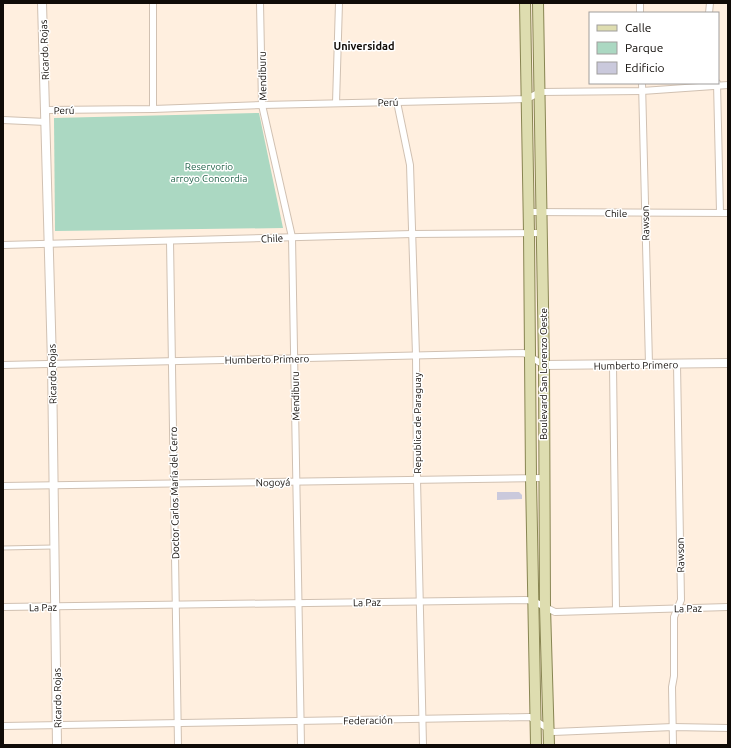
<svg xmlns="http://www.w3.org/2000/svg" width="731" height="748" font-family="Ubuntu,sans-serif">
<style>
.green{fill:#abd8c2}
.building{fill:#cac9dc}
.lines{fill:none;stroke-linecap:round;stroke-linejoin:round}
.service-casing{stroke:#d1c1b2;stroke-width:5}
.minor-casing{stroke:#d1c1b2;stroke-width:8}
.tertiary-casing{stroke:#d1c1b2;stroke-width:10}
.primary-casing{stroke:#888552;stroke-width:12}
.service{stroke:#fff;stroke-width:3}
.minor{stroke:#fff;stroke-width:6}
.tertiary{stroke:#fff;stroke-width:8}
.primary{stroke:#deddb0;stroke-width:10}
.labels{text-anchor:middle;stroke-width:3;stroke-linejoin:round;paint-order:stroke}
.street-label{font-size:10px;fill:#100b07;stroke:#fff}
.park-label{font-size:10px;fill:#23644b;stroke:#fff}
.neighbourhood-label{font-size:11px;font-weight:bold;fill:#100b07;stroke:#fff}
</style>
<rect width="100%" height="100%" fill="#ffefdf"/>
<path class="green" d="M259,113l24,115 -228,3 -1,-113z"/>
<path class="building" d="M497,492h22l3,3v4l-25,1z"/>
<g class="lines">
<g class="service-casing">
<path id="service" d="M3,548l50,-1"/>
</g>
<g class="minor-casing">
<g id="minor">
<path d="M153,3v106"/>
<path d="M260,3l2,102 30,132 9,508"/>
<path d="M640,3v10"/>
<path d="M709,13l1,-10"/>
<path d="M642,83l7,281"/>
<path d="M717,83l3,129"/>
<path d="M397,102l13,63 6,190 1,124 6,266"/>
<path d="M336,103l3,-100"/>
<path d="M46,110l107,-1 109,-4 265,-6 13,-7 102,-1 86,-6"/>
<path d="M3,120l43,2"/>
<path d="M529,212l199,1"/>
<path d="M170,241l8,504"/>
<path d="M3,245l409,-11 129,-1"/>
<path d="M3,365l521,-12 20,12"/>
<path d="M613,365l3,244"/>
<path d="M3,486l540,-8"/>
<path d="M3,607l523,-7 7,1 22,11 173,-5"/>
<path d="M3,726l527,-9 23,15 120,-5 55,1"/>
<path d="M673,745l-1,-58 2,-11v-59l7,-17 -4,-236"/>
</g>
</g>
<g class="tertiary-casing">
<g id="tertiary">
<path d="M42,3l10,360 5,382"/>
<path d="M544,365l184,-2"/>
</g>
</g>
<g class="primary-casing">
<g id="primary">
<path d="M525,3l4,230 2,245 5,267"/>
<path d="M538,3l6,362 1,242 4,138"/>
</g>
</g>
<use href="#service" class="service"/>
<use href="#minor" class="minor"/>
<use href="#tertiary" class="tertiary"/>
<use href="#primary" class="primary"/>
</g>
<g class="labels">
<g class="street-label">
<text transform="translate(44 50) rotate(-92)" y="4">Ricardo Rojas</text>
<text transform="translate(262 76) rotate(-91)" y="4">Mendiburu</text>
<text transform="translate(388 102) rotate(-1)" y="4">Perú</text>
<text transform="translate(64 110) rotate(-1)" y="4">Perú</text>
<text x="616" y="217">Chile</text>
<text transform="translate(645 223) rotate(-91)" y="4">Rawson</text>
<text transform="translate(272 238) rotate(-2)" y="4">Chile</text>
<text transform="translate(267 359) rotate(-1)" y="4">Humberto Primero</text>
<text transform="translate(636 365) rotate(-1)" y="4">Humberto Primero</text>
<text transform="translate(52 374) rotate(-91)" y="4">Ricardo Rojas</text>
<text transform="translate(543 374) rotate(-90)" y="4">Boulevard San Lorenzo Oeste</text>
<text transform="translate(295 396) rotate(-91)" y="4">Mendiburu</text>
<text transform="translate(417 423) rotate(-90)" y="4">Republica de Paraguay</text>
<text transform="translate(273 482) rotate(-1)" y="4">Nogoyá</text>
<text transform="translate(174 493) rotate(-91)" y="4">Doctor Carlos María del Cerro</text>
<text transform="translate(680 555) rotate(-91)" y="4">Rawson</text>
<text transform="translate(367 602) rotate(-1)" y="4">La Paz</text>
<text transform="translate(43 607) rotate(-1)" y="4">La Paz</text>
<text transform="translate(688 608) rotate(-1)" y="4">La Paz</text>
<text transform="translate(57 698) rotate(-91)" y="4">Ricardo Rojas</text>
<text transform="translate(368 720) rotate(-1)" y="4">Federación</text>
</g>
<g class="park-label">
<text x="209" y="170">Reservorio<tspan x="209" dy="12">arroyo Concordia</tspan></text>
</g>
<g class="neighbourhood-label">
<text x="364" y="50">Universidad</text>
</g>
</g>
<rect width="731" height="748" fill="none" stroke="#100b07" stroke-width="8"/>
<rect x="589" y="12" width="130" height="72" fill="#ffffff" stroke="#9f9d9c"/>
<rect x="597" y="25" width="20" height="6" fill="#deddb0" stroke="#9f9d9c"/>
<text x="625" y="32" font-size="12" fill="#100b07">Calle</text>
<rect x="597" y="42" width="20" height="12" fill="#abd8c2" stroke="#9f9d9c"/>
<text x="625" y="52" font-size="12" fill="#100b07">Parque</text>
<rect x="597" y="62" width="20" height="12" fill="#cac9dc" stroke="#9f9d9c"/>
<text x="625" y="72" font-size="12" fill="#100b07">Edificio</text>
</svg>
